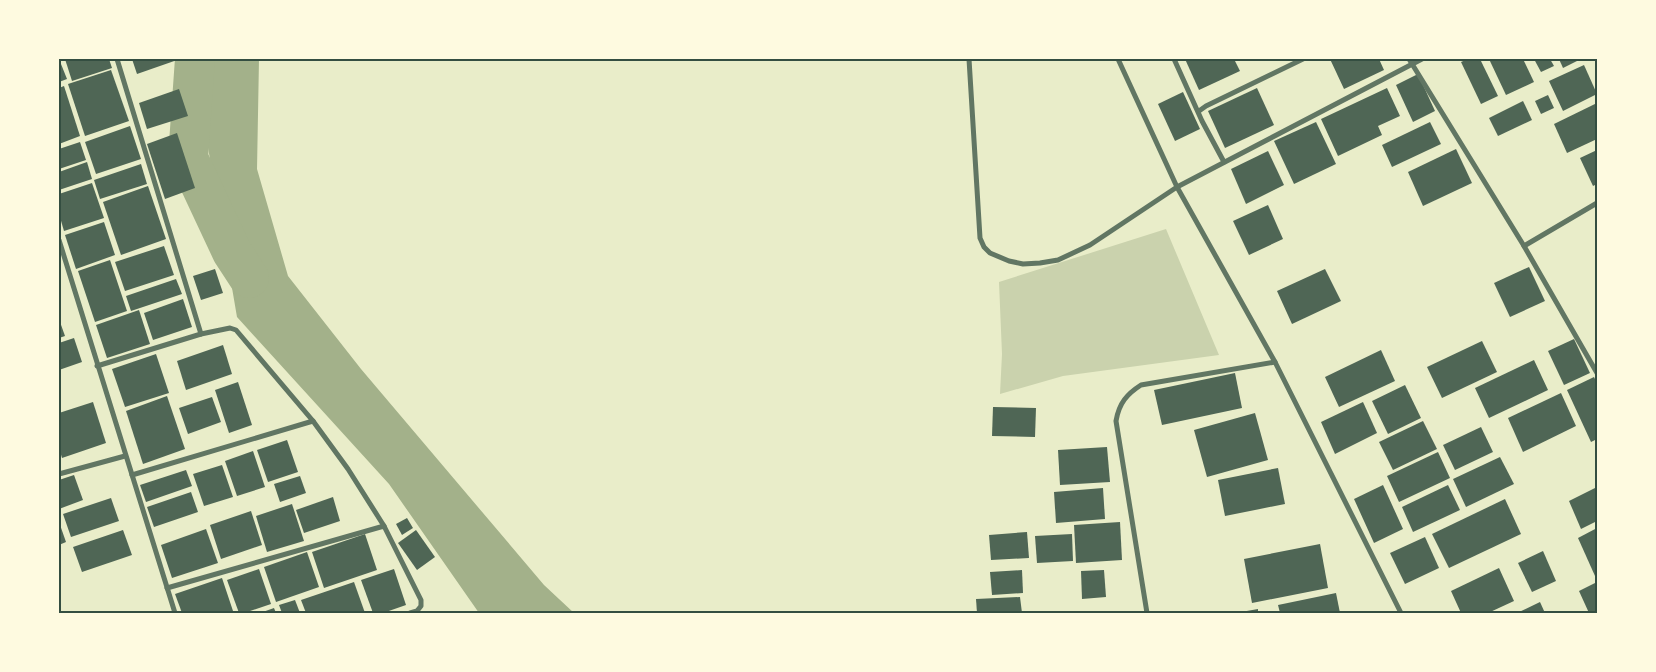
<svg xmlns="http://www.w3.org/2000/svg" width="1656" height="672" font-family="Montserrat,sans-serif">
<style>
.green{fill:#cad2ad}
.water{fill:#a3b18a}
.lines{fill:none;stroke-linecap:round;stroke-linejoin:round}
.river{stroke:#a3b18a;stroke-width:40}
.building{fill:#4f6655}
.minor{stroke:#617663;stroke-width:5}
.neatline{fill:none;stroke:#344e41;stroke-width:2}
</style>
<rect width="100%" height="100%" fill="#e9edc9"/>
<path class="green" d="M1166,229l53,126 -156,21 -63,18 2,-40 -3,-72z"/>
<path class="water" d="M197,59h62l-2,110 31,107 73,93 183,216 30,28h-95l-90,-129 -152,-167 -39,-228z"/>
<g class="lines">
<path class="river" d="M195,59l-7,99 44,94 17,26"/>
</g>
<g class="building">
<path d="M59,59l8,20 -8,3z"/>
<path d="M65,59h44l3,9 -40,13z"/>
<path d="M132,59h48l-43,15z"/>
<path d="M1185,59h49l6,12 -41,19z"/>
<path d="M1330,59h49l5,11 -40,19z"/>
<path d="M1468,59h12l18,37 -17,8 -20,-42z"/>
<path d="M1489,59h34l11,23 -28,13z"/>
<path d="M1534,59h16l4,7 -13,6z"/>
<path d="M1559,59h22l-18,9z"/>
<path d="M1584,65l13,29 -34,17 -14,-30z"/>
<path d="M111,70l18,51 -44,15 -17,-52z"/>
<path d="M1418,74l17,37 -22,11 -17,-37z"/>
<path d="M64,86l16,50 -21,8v-56z"/>
<path d="M1257,88l17,37 -49,23 -17,-37z"/>
<path d="M1387,88l13,28 -22,10 4,9 -44,21 -17,-37z"/>
<path d="M179,89l9,27 -41,13 -8,-26z"/>
<path d="M1183,92l17,37 -25,12 -17,-37z"/>
<path d="M1548,95l6,13 -13,6 -6,-13z"/>
<path d="M1523,101l9,19 -34,16 -9,-18z"/>
<path d="M1597,103v36l-30,14 -13,-29z"/>
<path d="M1316,122l20,42 -42,20 -20,-43z"/>
<path d="M1430,122l11,22 -49,23 -10,-22z"/>
<path d="M130,126l11,33 -45,15 -11,-32z"/>
<path d="M177,133l18,55 -30,11 -18,-55z"/>
<path d="M80,142l6,18 -27,9v-20z"/>
<path d="M1456,149l16,34 -49,23 -15,-34z"/>
<path d="M1597,150v34l-4,2 -13,-28z"/>
<path d="M1268,151l16,34 -38,19 -15,-35z"/>
<path d="M87,162l5,17 -33,11v-18z"/>
<path d="M141,164l6,20 -47,15 -6,-19z"/>
<path d="M92,183l12,35 -40,13 -5,-17v-20z"/>
<path d="M148,186l18,53 -45,16 -18,-53z"/>
<path d="M1268,205l15,34 -34,16 -16,-34z"/>
<path d="M104,222l11,33 -39,14 -11,-34z"/>
<path d="M164,246l10,29 -49,16 -10,-29z"/>
<path d="M110,260l17,51 -32,11 -17,-51z"/>
<path d="M1529,267l16,34 -35,16 -16,-34z"/>
<path d="M215,269l8,24 -22,7 -8,-24z"/>
<path d="M1325,269l16,32 -49,23 -15,-33z"/>
<path d="M176,279l6,15 -51,17 -5,-15z"/>
<path d="M183,299l9,28 -39,13 -9,-27z"/>
<path d="M139,310l11,34 -43,14 -11,-33z"/>
<path d="M59,322h1l5,14 -6,2z"/>
<path d="M74,338l8,24 -23,8v-27z"/>
<path d="M1574,339l16,34 -26,12 -16,-34z"/>
<path d="M1482,341l15,31 -55,26 -15,-31z"/>
<path d="M223,345l9,29 -46,16 -9,-29z"/>
<path d="M1381,350l14,31 -56,26 -14,-30z"/>
<path d="M156,354l13,39 -44,14 -13,-38z"/>
<path d="M1534,360l14,30 -59,28 -14,-30z"/>
<path d="M1235,373l7,35 -80,17 -8,-35z"/>
<path d="M1594,377l3,6v56l-6,3 -24,-52z"/>
<path d="M238,382l14,43 -23,8 -14,-43z"/>
<path d="M1405,385l16,33 -33,16 -16,-33z"/>
<path d="M1561,393l15,33 -53,26 -15,-34z"/>
<path d="M167,396l18,53 -42,15 -17,-53z"/>
<path d="M212,397l9,25 -33,12 -9,-26z"/>
<path d="M93,402l13,41 -44,15 -3,-10v-35z"/>
<path d="M1363,402l14,31 -42,21 -14,-32z"/>
<path d="M993,407l43,1 -1,29 -43,-1z"/>
<path d="M1255,413l13,47 -61,17 -13,-47z"/>
<path d="M1423,421l14,28 -44,21 -14,-28z"/>
<path d="M1481,427l12,25 -38,18 -12,-25z"/>
<path d="M287,440l11,32 -30,10 -11,-32z"/>
<path d="M1107,447l3,35 -50,3 -2,-35z"/>
<path d="M253,451l12,36 -28,9 -12,-35z"/>
<path d="M1438,452l12,26 -51,24 -12,-26z"/>
<path d="M1500,457l14,27 -48,23 -13,-28z"/>
<path d="M222,465l11,32 -29,9 -11,-32z"/>
<path d="M1278,468l7,36 -60,12 -7,-36z"/>
<path d="M186,470l6,16 -46,16 -6,-17z"/>
<path d="M74,475l9,25 -24,9v-29z"/>
<path d="M300,476l6,17 -26,9 -6,-18z"/>
<path d="M1383,485l20,44 -29,14 -20,-44z"/>
<path d="M1448,485l12,25 -47,22 -11,-25z"/>
<path d="M1597,487v34l-16,8 -12,-28z"/>
<path d="M1103,488l2,31 -49,4 -2,-31z"/>
<path d="M191,492l7,20 -44,15 -7,-20z"/>
<path d="M333,497l7,24 -36,12 -8,-23z"/>
<path d="M111,498l8,23 -48,16 -8,-23z"/>
<path d="M1505,499l16,35 -72,34 -17,-34z"/>
<path d="M292,504l12,37 -37,11 -11,-36z"/>
<path d="M251,511l11,34 -41,14 -11,-34z"/>
<path d="M407,518l6,10 -11,7 -6,-11z"/>
<path d="M59,522l7,20 -7,3z"/>
<path d="M1120,522l2,38 -46,3 -2,-38z"/>
<path d="M1597,528v47l-2,1 -17,-38z"/>
<path d="M206,529l12,34 -46,15 -11,-33z"/>
<path d="M123,530l9,25 -50,17 -9,-25z"/>
<path d="M416,530l19,27 -18,13 -19,-27z"/>
<path d="M1027,532l2,26 -38,2 -2,-25z"/>
<path d="M365,534l12,36 -53,18 -12,-36z"/>
<path d="M1072,534l1,27 -36,2 -2,-27z"/>
<path d="M1425,537l14,31 -34,16 -15,-31z"/>
<path d="M1320,544l8,44 -76,15 -8,-44z"/>
<path d="M1543,551l13,30 -24,11 -14,-29z"/>
<path d="M307,552l12,35 -43,15 -12,-35z"/>
<path d="M1499,568l15,33 -26,12h-27l-10,-22z"/>
<path d="M259,569l12,35 -27,9h-5l-12,-33z"/>
<path d="M394,569l12,36 -23,8h-10l-12,-33z"/>
<path d="M1022,570l1,23 -31,2 -2,-23z"/>
<path d="M1104,570l2,27 -24,2 -1,-28z"/>
<path d="M222,578l11,33 -6,2h-45l-7,-19z"/>
<path d="M354,582l11,31h-59l-5,-13z"/>
<path d="M1597,582v31h-8l-10,-22z"/>
<path d="M1336,593l4,20h-60l-2,-8z"/>
<path d="M1020,597l2,16h-45l-1,-14z"/>
<path d="M295,600l5,13h-18l-3,-8z"/>
<path d="M1540,602l5,11h-28z"/>
<path d="M274,608l2,5h-16z"/>
<path d="M1258,609v4h-17v-1z"/>
</g>
<g class="lines">
<g class="minor">
<path d="M969,59l11,179 4,9 6,6 19,8 14,3 17,-1 18,-3 32,-15 87,-58 245,-128"/>
<path d="M1118,59l59,128 98,175 126,251"/>
<path d="M1174,59l28,62 22,41"/>
<path d="M1409,59l115,187 73,127"/>
<path d="M1199,111l7,-5 97,-47"/>
<path d="M59,240l116,373"/>
<path d="M1524,246l73,-43"/>
<path d="M201,334l29,-6 6,2 77,91"/>
<path d="M97,366l104,-32 -84,-275"/>
<path d="M59,474l66,-18"/>
<path d="M132,475l181,-54 35,48 36,57"/>
<path d="M167,588l217,-62 37,74v6l-4,5 -7,2"/>
<path d="M1147,613l-31,-192c3,-18 11,-27 25,-36l134,-23"/>
</g>
</g>
<rect width="1656" height="672" fill="none" stroke="#fefae0" stroke-width="120"/>
<rect x="60" y="60" width="1536" height="552" class="neatline"/>
</svg>
